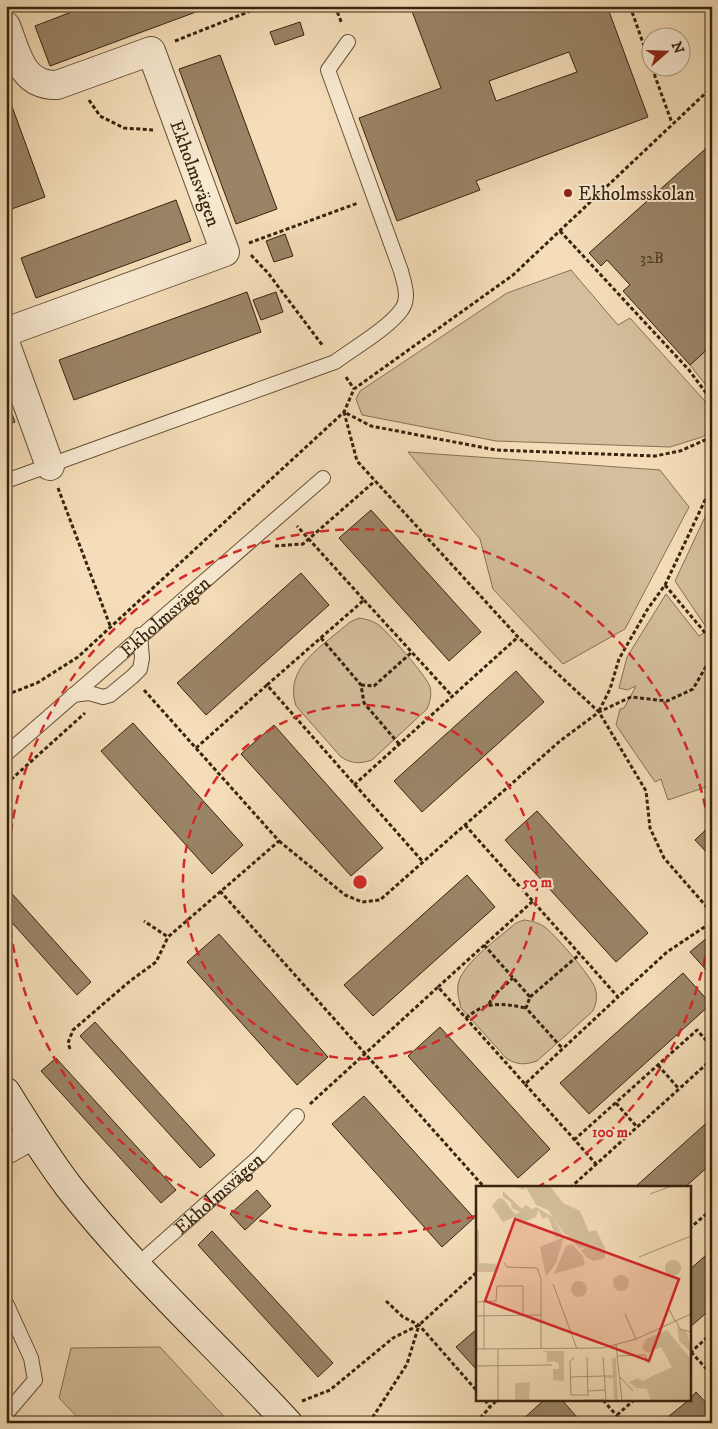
<svg xmlns="http://www.w3.org/2000/svg" width="718" height="1429" font-family="'IM FELL DW Pica',serif">
<style>
.green{fill:#d4be9b;stroke:#867154}
.building{fill:#9a8466;stroke:#38240e;fill-rule:evenodd}
.lines{fill:none;stroke-linecap:round;stroke-linejoin:round}
.lane-casing{stroke:#675238;stroke-width:16}
.street-casing{stroke:#675238;stroke-width:30}
.secondary-casing{stroke:#38240e;stroke-width:30}
.path{stroke:#38240e;stroke-width:3;stroke-dasharray:4 2.5;stroke-linecap:butt}
.lane{stroke:#f8e9d1;stroke-width:14}
.street{stroke:#f8e9d1;stroke-width:28}
.secondary{stroke:#f8e9d1;stroke-width:28}
.ring{fill:none;stroke:#d62828;stroke-width:2.5;stroke-dasharray:9 6}
.poi-dot{fill:#8f2418;stroke:#f8e9d1;stroke-width:2}
.labels{text-anchor:middle;stroke-width:4;stroke-linejoin:round;paint-order:stroke}
.number-label{font-size:16px;fill:#503c24}
.street-label{font-size:19px;fill:#38240e;stroke:#f8e9d1}
.poi-label{font-size:19px;fill:#38240e;stroke:#f8e9d1;text-anchor:start}
.inset-road{fill:none;stroke:#a99374;stroke-width:1}
.view{fill:#d62828;fill-opacity:0.15;stroke:#d62828;stroke-width:2.5}
.inset-edge{fill:none;stroke:#38240e;stroke-width:2.5}
.centre{fill:#d62828;stroke:#f8e9d1;stroke-width:2.5}
.ring-label{font-size:15px;text-anchor:middle;font-weight:bold;fill:#d62828;stroke:#f8e9d1;stroke-width:4;stroke-linejoin:round;paint-order:stroke}
</style>
<rect width="100%" height="100%" fill="#f4ddb8"/>
<filter id="stains"><feTurbulence type="fractalNoise" baseFrequency=".004" numOctaves="4"/><feColorMatrix values="0 0 0 0 .2 0 0 0 0 .09 0 0 0 0 .02 0 0 0 .5 -.17"/></filter>
<radialGradient id="worn" r=".72"><stop offset=".6" stop-color="#630" stop-opacity="0"/><stop offset="1" stop-color="#630" stop-opacity=".3"/></radialGradient>
<g class="green">
<path d="M571,270l47,55 12,-7 82,91v22l-10,6 -32,10 -174,-6 -134,-26 -6,-16 4,-8 147,-98z"/>
<path d="M712,345v48l-22,-28z"/>
<path d="M408,452l252,18 29,37 -64,122 -62,35 -70,-75 -13,-50z"/>
<path d="M712,502v283l-44,15 -7,-21 -6,3 -39,-57 4,-16 4,-1 12,-22 -9,4 -8,-2 8,-31 39,-63 33,42 9,-6 -33,-49z"/>
<path d="M359,618c7,1 15,3 21,8 11,10 45,48 50,61 2,7 0,15 -3,22l-55,51c-12,4 -20,4 -31,-3l-45,-51c-13,-39 27,-60 54,-84z"/>
<path d="M524,920c8,1 16,3 22,8 11,9 45,48 49,60 3,8 1,16 -2,23l-56,50c-12,4 -19,4 -30,-2l-46,-51c-2,-8 -4,-15 -3,-23 3,-21 42,-48 58,-62z"/>
<path d="M160,1347l70,76h-147l-24,-25 12,-50z"/>
</g>
<g class="building">
<path d="M87,6h116l1,3 -154,57 -15,-40z"/>
<path d="M410,6h197l41,111 -172,64 4,9 -83,31 -38,-103 82,-30zM569,52l8,20 -81,29 -7,-20z"/>
<path d="M300,22l4,13 -29,10 -5,-13z"/>
<path d="M220,55l57,154 -41,15 -57,-155z"/>
<path d="M6,90l39,107 -39,14z"/>
<path d="M712,143v202l-22,20 -67,-74 7,-6 -23,-25 -6,6 -12,-13z"/>
<path d="M176,200l15,41 -155,57 -15,-40z"/>
<path d="M285,234l8,22 -19,6 -8,-21z"/>
<path d="M247,292l14,40 -187,68 -15,-40z"/>
<path d="M276,292l7,20 -22,8 -8,-20z"/>
<path d="M6,398l9,24 -9,3z"/>
<path d="M371,510l110,122 -32,29 -110,-123z"/>
<path d="M301,573l28,32 -123,110 -29,-32z"/>
<path d="M516,671l28,31 -122,110 -28,-31z"/>
<path d="M133,723l110,122 -31,29 -111,-123z"/>
<path d="M274,725l109,123 -32,28 -110,-122z"/>
<path d="M537,811l111,122 -32,29 -111,-122z"/>
<path d="M712,824v34l-17,-18z"/>
<path d="M467,875l28,32 -122,109 -29,-31z"/>
<path d="M6,887l85,95 -14,13 -71,-79z"/>
<path d="M219,934l109,123 -31,28 -110,-123z"/>
<path d="M708,937l4,4v27l-4,4 -18,-20z"/>
<path d="M683,973l28,31 -122,110 -29,-31z"/>
<path d="M95,1022l120,133 -15,13 -120,-132z"/>
<path d="M440,1027l110,122 -32,29 -110,-122z"/>
<path d="M56,1058l120,132 -15,13 -120,-132z"/>
<path d="M364,1096l110,122 -32,29 -110,-123z"/>
<path d="M712,1118v45l-28,25h-50z"/>
<path d="M257,1190l14,16 -26,24 -15,-16z"/>
<path d="M212,1231l121,132 -15,14 -120,-132z"/>
<path d="M712,1250v58l-23,20v-58z"/>
<path d="M477,1329v41l-21,-23z"/>
<path d="M696,1392l16,17v14h-46l-2,-3 25,-20z"/>
<path d="M544,1400h18l20,23h-58l-2,-3z"/>
</g>
<g class="lines">
<g class="lane-casing">
<g id="lane">
<path d="M6,481l329,-119c19,-14 55,-35 67,-53 8,-11 2,-26 -1,-38l-73,-201 20,-28"/>
<path d="M73,695l16,-2 14,4 7,-2 22,-18 8,-8 2,-11 -2,-23"/>
<path id="s1" d="M6,754l317,-276"/>
<path id="s2" d="M136,1266l123,-109 38,-41"/>
<path d="M6,1303l25,55 4,22 -29,34"/>
</g>
</g>
<g class="street-casing">
<g id="street">
<path id="s3" d="M6,26c11,27 15,60 51,59l94,-34 74,201 -219,80"/>
<path d="M6,345l44,121"/>
<path d="M6,1150l27,-15"/>
</g>
</g>
<g class="secondary-casing">
<path id="secondary" d="M6,1092c20,32 40,65 63,95 66,84 146,157 219,236"/>
</g>
<g class="path">
<path d="M335,6l7,18"/>
<path d="M630,6l20,57"/>
<path d="M175,41l88,-35"/>
<path d="M652,68l20,55"/>
<path d="M89,100l11,16 24,12 29,2"/>
<path d="M560,231l129,139 23,31"/>
<path d="M249,243l109,-40"/>
<path d="M251,255l17,18 55,73"/>
<path d="M346,377l8,12"/>
<path d="M712,437l-32,14 -25,5 -159,-6 -125,-24 -27,-14 13,49 161,176 81,75 47,79 4,37 14,30 48,55"/>
<path d="M58,488l53,140"/>
<path d="M275,546l28,-2 72,-63"/>
<path d="M665,585l47,56"/>
<path d="M364,600l88,96"/>
<path d="M321,638l40,47 3,18 35,41"/>
<path d="M267,685l97,-85 -67,-74"/>
<path d="M361,685l13,1 38,-34"/>
<path d="M144,690l135,151 -111,96 -24,-16"/>
<path d="M6,695l31,-12 41,-26 266,-245 10,-23 159,-114 199,-188"/>
<path d="M599,711l11,-22 9,-30 28,-49 18,-25 42,-89 5,-25"/>
<path d="M196,748l71,-63 156,177"/>
<path d="M6,784l79,-71"/>
<path d="M354,785l164,-148"/>
<path d="M465,825l153,172 49,-45 45,-30"/>
<path d="M279,841l66,54 17,7 18,-2 180,-159 39,-29 32,-15 36,4 26,-12 19,-33"/>
<path d="M220,891l265,297"/>
<path d="M484,945l46,52 -4,11 36,40"/>
<path d="M438,987l95,-86"/>
<path d="M530,997l50,-43"/>
<path d="M489,1004l5,-9 19,-17"/>
<path d="M466,1018c20,-17 36,-15 60,-10"/>
<path d="M70,1049l-2,-6 5,-13 57,-49 26,-19 12,-25"/>
<path d="M658,1065l21,24"/>
<path d="M525,1084l71,80"/>
<path d="M616,1103l21,24"/>
<path d="M310,1104l128,-117 87,97 93,-87"/>
<path d="M574,1140l123,-110 15,17"/>
<path d="M570,1188l142,-129"/>
<path d="M689,1229l23,-20"/>
<path d="M386,1301l17,16 16,8 58,66"/>
<path d="M691,1352l21,23"/>
<path d="M690,1353l22,-20"/>
<path d="M485,1400l5,7 7,-7"/>
<path d="M603,1400l20,23"/>
<path d="M302,1401l28,-11 63,-52 26,-13 58,-53"/>
<path d="M617,1415l17,-15"/>
<path d="M369,1423l38,-59 12,-39"/>
<path d="M476,1423l14,-16"/>
</g>
<use href="#lane" class="lane"/>
<use href="#street" class="street"/>
<use href="#secondary" class="secondary"/>
</g>
<g class="ring">
<circle cx="360" cy="882" r="177"/>
<path d="M712 913A353 353 0 0 1 536 1188M475 1216A353 353 0 1 1 712 851"/>
</g>
<circle class="poi-dot" cx="568" cy="193" r="5"/>
<g class="labels">
<g class="number-label">
<text x="652" y="263">32B</text>
</g>
<g class="street-label">
<text dy="7" stroke="none"><textPath href="#s3" startOffset="315">Ekholmsvägen</textPath></text>
<text dy="7" stroke="none"><textPath href="#s1" startOffset="210">Ekholmsvägen</textPath></text>
<text dy="7" stroke="none"><textPath href="#s2" startOffset="110">Ekholmsvägen</textPath></text>
</g>
<g class="poi-label">
<text x="578" y="200">Ekholmsskolan</text>
</g>
</g>
<g transform="translate(476 1186)">
<rect width="215" height="215" fill="#f4ddb8"/>
<path d="M38,0h36l13,17 17,8 9,21 7,-2 9,18v10l-11,3 -8,-4 -5,-7 6,-3 -7,1 -14,-11 4,-2h-5l-17,-25 -12,-5 -10,-18 -2,3zM27,5l19,18 4,-4 6,4 4,-2 17,10 10,18 -7,3 -8,-21 -5,2 -5,-9 -2,7 -12,5 -10,-5 -11,5 -11,-16 7,-8 4,1 12,15 5,-2 -8,-4 -1,-6 -8,-5zM0,43l3,1v33l17,1v8h-20zM88,51l-8,26 -10,14 -6,-30zM96,58l11,12 2,9 -31,9 12,-28zM189 82a8 8 0 1 1 16 0a8 8 0 1 1-16 0ZM137 97a8 8 0 1 1 16 0a8 8 0 1 1-16 0ZM95 103a8 8 0 1 1 16 0a8 8 0 1 1-16 0ZM201,141l10,5 4,20 -12,-11zM191,144l24,29v42h-40l-4,-12 -10,-1 -8,-6 9,-4 4,3 30,-14 -11,-20 -13,6 -6,-4 4,-10zM66,165h22v30l-11,-1v-11h6v-5l-5,-3 -7,1v-9zM136,172h4l2,42 -4,-1 -1,-21h-8v-3h8zM54,196l-1,19h-14v-18z" fill="#d4be9b"/>
<path class="inset-road" d="M174,8l22,-8M163,71l52,-21M28,77l3,4 30,1 4,10v71M77,98l24,65M0,116l20,-1 1,-15h26v29M8,116v47M192,121l7,14M149,128l11,25M0,130l65,-1M200,135l4,8 11,3M140,159l6,56M0,163l127,-1 33,-9 55,-25M22,163v52M142,170l27,-1 3,8M111,171l1,39M98,172l-4,3 1,34h17M0,180l76,-1M95,191l33,-1M144,191l13,14M112,205l17,-1M108,214h22l-3,-43"/>
<path class="view" d="M39,33l164,60 -30,82 -164,-60z"/>
<rect width="215" height="215" class="inset-edge"/>
</g>
<circle cx="360" cy="882" r="8" class="centre"/>
<g class="ring-label">
<text x="537" y="887">50 m</text>
<text x="610" y="1137">100 m</text>
</g>
<rect width="718" height="1429" fill="none" stroke="#f4ddb8" stroke-width="25"/>
<rect x="8" y="8" width="703" height="1414" fill="none" stroke="#38240e" stroke-width="2.5"/>
<rect x="12" y="12" width="693" height="1404" fill="none" stroke="#38240e"/>
<g transform="translate(666 52) rotate(70)"><circle r="24" fill="#f8e9d1" stroke="#ab9a83"/>
<path d="M0-4L9 19L0 12L-9 19Z" fill="#8f2418"/>
<text y="-8" font-size="14" font-weight="bold" text-anchor="middle" fill="#38240e">N</text>
</g>
<rect width="100%" height="100%" filter="url(#stains)"/>
<rect width="100%" height="100%" fill="url(#worn)"/>
</svg>
